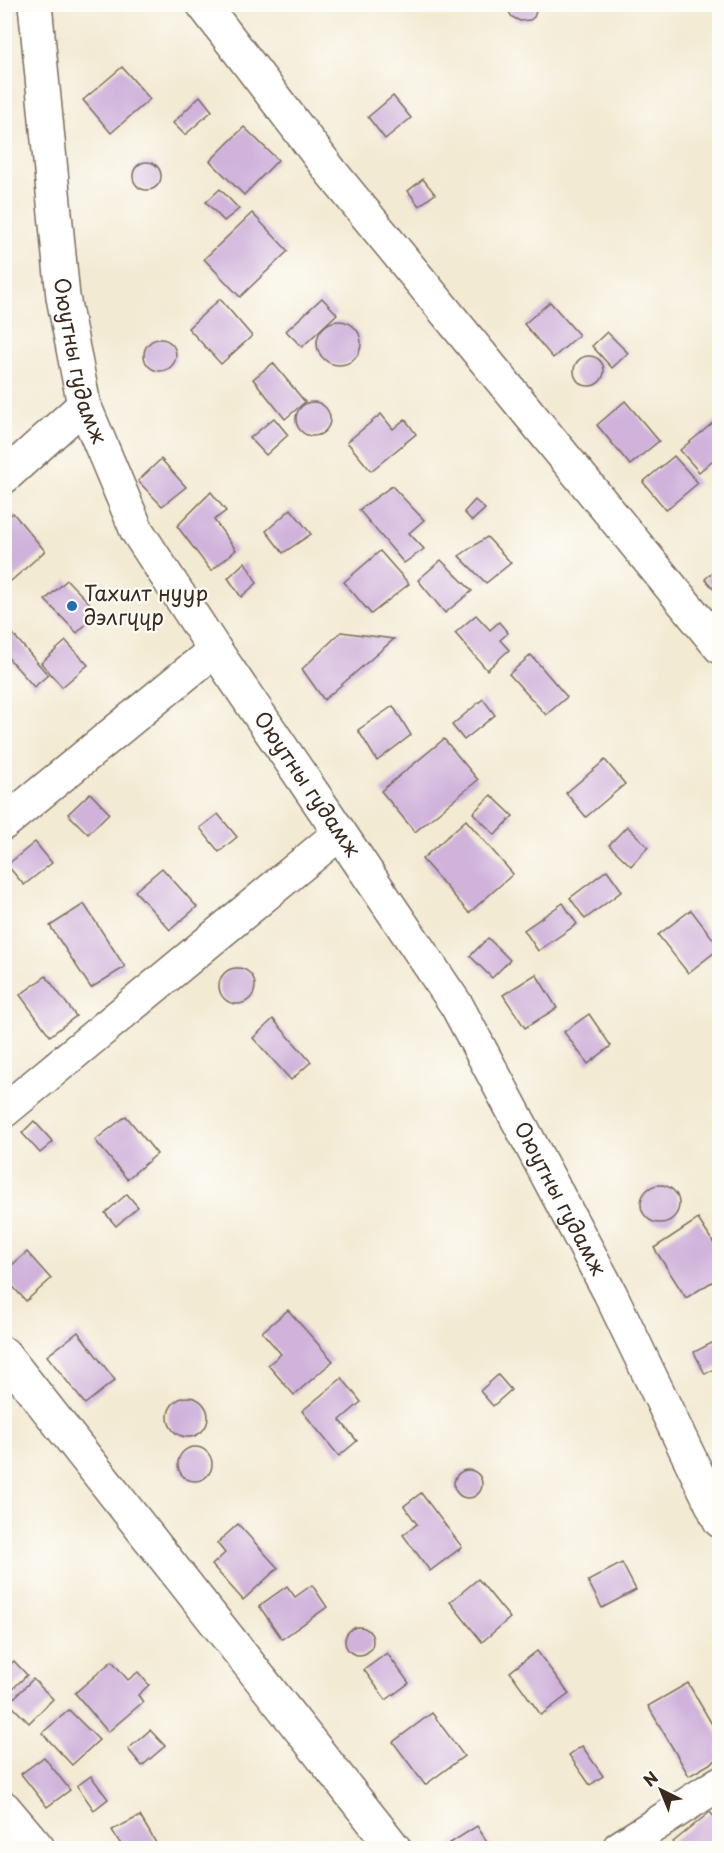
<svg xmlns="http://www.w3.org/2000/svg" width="724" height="1853" font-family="'Playpen Sans',sans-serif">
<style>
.building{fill:#d0b2db}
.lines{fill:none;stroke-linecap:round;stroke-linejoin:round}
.minor-casing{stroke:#7b6d5d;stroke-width:36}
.minor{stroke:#fff;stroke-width:33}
.poi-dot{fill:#1f6fb2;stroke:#fdfcf7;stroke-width:2}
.labels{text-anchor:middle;stroke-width:4.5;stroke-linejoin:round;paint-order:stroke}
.street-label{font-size:21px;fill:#3b2a1e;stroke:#fdfcf7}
.poi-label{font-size:21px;fill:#3b2a1e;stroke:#fdfcf7;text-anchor:start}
</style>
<rect width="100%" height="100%" fill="#fdfcf7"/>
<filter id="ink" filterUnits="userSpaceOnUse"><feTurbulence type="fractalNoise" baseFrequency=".0167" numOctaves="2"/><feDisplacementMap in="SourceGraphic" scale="12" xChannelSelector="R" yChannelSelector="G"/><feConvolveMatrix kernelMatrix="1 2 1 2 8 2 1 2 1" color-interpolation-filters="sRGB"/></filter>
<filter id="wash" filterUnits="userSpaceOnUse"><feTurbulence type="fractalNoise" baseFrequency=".008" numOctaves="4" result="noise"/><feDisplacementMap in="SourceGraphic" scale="24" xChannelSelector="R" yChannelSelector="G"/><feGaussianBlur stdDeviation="1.35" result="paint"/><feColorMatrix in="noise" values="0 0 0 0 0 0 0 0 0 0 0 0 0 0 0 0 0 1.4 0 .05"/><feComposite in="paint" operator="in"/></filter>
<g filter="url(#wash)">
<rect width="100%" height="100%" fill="#f3ead3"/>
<g id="blocks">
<g class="building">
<path d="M509,4h28v5l-3,8 -4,3 -10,1 -8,-4 -3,-5z"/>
<path d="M122,67l28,32 -39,34 -28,-33z"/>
<path d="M200,96l12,15 -27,24 -12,-12z"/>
<path d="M393,96l18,22 -26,21 -17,-22z"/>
<path d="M244,127l34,33 -34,35 -34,-34z"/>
<circle cx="147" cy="176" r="14"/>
<path d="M423,179l12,15 -16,12 -11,-15z"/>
<path d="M220,189l19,20 -15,12 -18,-19z"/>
<path d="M252,213l36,38 -48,46 -36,-38z"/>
<path d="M322,298l15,16 -35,33 -16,-16z"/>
<path d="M220,299l32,37 -31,28 -33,-36z"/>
<path d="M550,302l29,33 -26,23 -29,-34z"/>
<circle cx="339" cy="343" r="22"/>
<path d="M607,332l21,21 -16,15 -20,-22z"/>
<circle cx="160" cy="355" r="16"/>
<circle cx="589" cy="371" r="15"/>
<path d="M273,363l32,39 -20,17 -32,-40z"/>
<path d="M625,401l34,40 -29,24 -33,-40z"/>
<circle cx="313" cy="419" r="17"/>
<path d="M381,414l12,15 12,-10 11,15 -45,37 -24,-29z"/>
<path d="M274,418l14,17 -22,20 -16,-17z"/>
<path d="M715,421l5,6v27l-21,18 -19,-22z"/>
<path d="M674,456l24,27 -32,27 -23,-28z"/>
<path d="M161,459l25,28 -24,19 -24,-25z"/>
<path d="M392,486l32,34 -15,13 15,16 -20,14 -45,-53z"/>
<path d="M211,492l15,19 -12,9 22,30 -25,21 -34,-45z"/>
<path d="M475,500l10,9 -13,12 -8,-9z"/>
<path d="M291,509l20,25 -28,19 -17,-22z"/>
<path d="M13,513l32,38 -34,30 -7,-7v-54z"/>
<path d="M487,537l24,26 -25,20 -27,-27z"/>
<path d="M380,551l29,33 -38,30 -27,-32z"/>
<path d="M441,560l31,31 -27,22 -27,-33z"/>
<path d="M245,562l12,21 -16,14 -13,-19z"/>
<path d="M720,566v30l-15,-17z"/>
<path d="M67,580l31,32 -21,21 -32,-33z"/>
<path d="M476,615l14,15 9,-8 9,11 -8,7 9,10 -22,20 -32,-37z"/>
<path d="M341,632l53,7 -70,61 -22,-31z"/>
<path d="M12,633l36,42 -14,12 -30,-34v-14z"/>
<path d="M66,641l22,24 -26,22 -21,-24z"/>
<path d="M531,655l36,42 -21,18 -37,-41z"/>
<path d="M483,699l12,16 -31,25 -12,-15z"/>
<path d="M393,706l18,29 -34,26 -19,-31z"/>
<path d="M444,739l34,41 -63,52 -34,-41z"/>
<path d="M605,760l20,24 -39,33 -20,-24z"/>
<path d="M90,793l19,20 -21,21 -20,-20z"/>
<path d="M491,795l22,21 -18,19 -22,-22z"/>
<path d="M218,814l19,23 -18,15 -19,-24z"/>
<path d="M466,820l47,54 -44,39 -47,-54z"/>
<path d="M627,826l21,21 -17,19 -22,-21z"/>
<path d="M35,842l17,21 -28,22 -17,-20z"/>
<path d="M162,868l35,39 -27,23 -35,-39z"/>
<path d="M607,870l15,21 -37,28 -15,-21z"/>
<path d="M563,903l14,21 -39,27 -14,-21z"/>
<path d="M84,904l41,63 -34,21 -41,-62z"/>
<path d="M691,910l29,38 -32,25 -30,-38z"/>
<path d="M488,938l22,22 -18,18 -22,-22z"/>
<circle cx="237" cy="986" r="18"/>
<path d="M536,974l21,34 -32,20 -22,-33z"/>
<path d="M46,976l30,40 -26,20 -30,-41z"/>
<path d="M589,1014l22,32 -23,18 -24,-32z"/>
<path d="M273,1019l38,43 -20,18 -38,-42z"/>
<path d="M126,1116l31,38 -30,25 -32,-39z"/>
<path d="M34,1121l19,21 -13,11 -18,-20z"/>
<circle cx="660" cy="1204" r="19"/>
<path d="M127,1194l11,13 -22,19 -11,-13z"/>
<path d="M698,1219l22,34v24l-34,21 -32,-50z"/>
<path d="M27,1252l24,27 -25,22 -22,-24v-5z"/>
<path d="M288,1310l45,51 -39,34 -26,-30 13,-11 -19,-22z"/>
<path d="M78,1332l37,48 -30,24 -38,-48z"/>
<path d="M720,1339v27l-15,8 -11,-22z"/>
<path d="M498,1375l13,15 -18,16 -13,-15z"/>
<path d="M342,1378l19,24 -21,18 17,21 -18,15 -37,-45z"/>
<circle cx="188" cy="1417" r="20"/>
<circle cx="195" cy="1464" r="17"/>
<circle cx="468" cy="1484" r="14"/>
<path d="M421,1493l41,54 -32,24 -27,-36 14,-11 -13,-18z"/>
<path d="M238,1524l40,44 -35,32 -31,-35 13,-12 -8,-10z"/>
<path d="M622,1563l14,27 -34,18 -14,-27z"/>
<path d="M478,1579l32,39 -28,24 -32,-40z"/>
<path d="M312,1585l15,22 -45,32 -23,-33 28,-20 8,11z"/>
<circle cx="359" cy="1641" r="14"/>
<path d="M537,1651l32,43 -28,21 -31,-43z"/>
<path d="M387,1653l22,30 -23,17 -22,-30z"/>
<path d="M14,1661l13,14 -21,20 -2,-25z"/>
<path d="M112,1661l16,19 10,-8 11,13 -11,10 5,7 -35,30 -33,-39z"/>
<path d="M33,1679l20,20 -24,24 -20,-20z"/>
<path d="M688,1683l32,55v20l-31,18 -41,-70z"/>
<path d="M69,1710l30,30 -27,25 -30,-32z"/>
<path d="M432,1713l32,43 -39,29 -32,-43z"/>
<path d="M150,1730l15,16 -23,20 -14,-17z"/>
<path d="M582,1746l21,30 -13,9 -21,-30z"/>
<path d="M44,1757l26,33 -23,17 -26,-33z"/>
<path d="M91,1776l17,23 -14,11 -17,-24z"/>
<path d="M710,1812l10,12v24h-42l-5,-6z"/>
<path d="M140,1816l19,32h-36l-11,-18z"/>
<path d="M477,1826l14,22h-42l-2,-3z"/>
</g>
</g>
</g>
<g filter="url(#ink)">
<use href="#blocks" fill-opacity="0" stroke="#7b6d5d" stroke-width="1.5"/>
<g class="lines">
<g class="minor-casing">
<g id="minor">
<path id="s1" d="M35,4l28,293 21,108 53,126 78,119 125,183 117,173 153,287 110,228"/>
<path d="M203,4l129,169 388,474"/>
<path d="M4,477l80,-72"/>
<path d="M4,823l211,-173"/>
<path d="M4,1111l336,-278"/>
<path d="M4,1354l390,494"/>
<path d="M4,1808l34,40"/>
<path d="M619,1848l101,-65"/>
</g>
</g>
<use href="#minor" class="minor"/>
</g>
</g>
<circle class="poi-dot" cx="72" cy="606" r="6"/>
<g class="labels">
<g class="street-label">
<text dy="7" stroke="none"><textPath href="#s1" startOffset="360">Оюутны гудамж</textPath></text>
<text dy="7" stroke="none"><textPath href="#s1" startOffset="846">Оюутны гудамж</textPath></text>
<text dy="7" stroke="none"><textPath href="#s1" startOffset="1332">Оюутны гудамж</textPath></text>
</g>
<g class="poi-label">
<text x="84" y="601">Тахилт нуур<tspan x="84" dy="24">дэлгүүр</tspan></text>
</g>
</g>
<rect width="724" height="1853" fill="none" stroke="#fdfcf7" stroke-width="24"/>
<g transform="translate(661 1790) rotate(317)" stroke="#fdfcf7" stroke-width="4.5" paint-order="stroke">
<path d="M0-4.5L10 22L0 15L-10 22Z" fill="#3b2a1e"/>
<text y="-9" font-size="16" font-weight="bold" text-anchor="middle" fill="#3b2a1e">N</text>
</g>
</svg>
